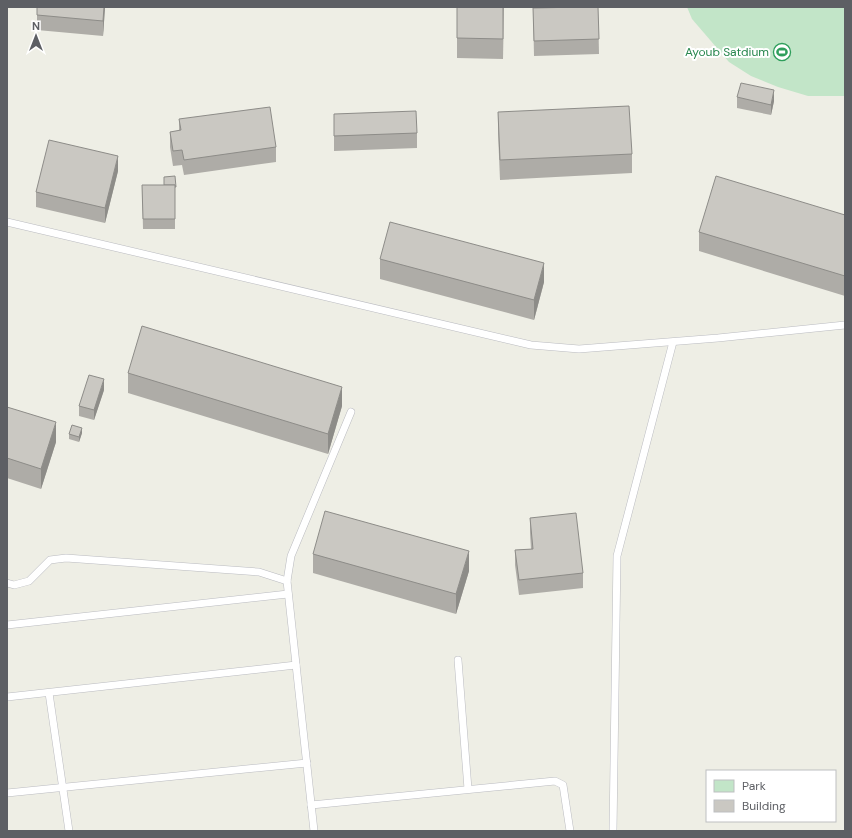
<svg xmlns="http://www.w3.org/2000/svg" width="852" height="838" font-family="'DM Sans',sans-serif">
<style>
.green{fill:#c2e5c8}
.lines{fill:none;stroke-linecap:round;stroke-linejoin:round}
.lane-casing{stroke:#babbc0;stroke-width:8}
.lane{stroke:#fff;stroke-width:7}
.wall{fill:#aeaca7}
.shaded-wall{fill:#8d8c88}
.building{fill:#cac8c2;stroke:#8d8c88}
.labels{text-anchor:middle;stroke-width:4;stroke-linejoin:round;paint-order:stroke}
.leisure-label{font-size:12px;fill:#27864d;stroke:#fff;text-anchor:end}
</style>
<rect width="100%" height="100%" fill="#eeeee5"/>
<path class="green" d="M687,7h158v89h-37l-30,-9 -27,-11 -22,-14 -37,-43z"/>
<g class="lines">
<g class="lane-casing">
<g id="lane">
<path d="M7,222l524,123 48,4 139,-11 127,-13"/>
<path d="M7,583l7,2 15,-4 21,-21 16,-2 193,14 28,9"/>
<path d="M7,625l281,-31"/>
<path d="M458,660l10,129"/>
<path d="M49,693l20,138"/>
<path d="M7,697l289,-32"/>
<path d="M7,793l300,-30"/>
<path d="M311,805l244,-24 8,4 7,46"/>
<path d="M314,831l-27,-250 4,-25 60,-144"/>
<path d="M613,831l4,-275 56,-214"/>
</g>
</g>
<use href="#lane" class="lane"/>
</g>
<g class="wall">
<path d="M37,7h68l-2,29 -66,-6z"/>
<path d="M457,7h47l-1,52 -46,-1z"/>
<path d="M598,7l1,47 -65,2 -1,-48z"/>
<path d="M737,97l37,4 -3,14 -34,-7z"/>
<path d="M498,112l134,42v19l-132,7 -2,-48z"/>
<path d="M334,114l83,19v15l-83,3z"/>
<path d="M179,119l97,28v15l-92,13 -2,-10 -9,1 -3,-19v-15l9,-1z"/>
<path d="M118,171l-13,52 -69,-16v-15z"/>
<path d="M175,176v53h-32l-1,-44h22z"/>
<path d="M845,215v81l-146,-45v-19z"/>
<path d="M380,259l164,23 -10,38 -154,-41z"/>
<path d="M128,373l214,33 -14,48 -200,-61z"/>
<path d="M104,390l-10,30 -15,-4v-10z"/>
<path d="M7,407l49,35 -15,47 -34,-11z"/>
<path d="M82,433l-3,9 -10,-3v-5z"/>
<path d="M530,518l53,55v15l-64,7 -4,-30v-15l16,-1 -1,-16z"/>
<path d="M313,554l156,17 -13,43 -143,-41z"/>
</g>
<g class="shaded-wall">
<path d="M104,7h1l-2,29v-15z"/>
<path d="M774,90v11l-3,14v-10z"/>
<path d="M118,156v15l-13,52v-15z"/>
<path d="M544,263v19l-10,38v-20z"/>
<path d="M104,379v11l-10,30v-10z"/>
<path d="M342,387v19l-14,48v-20z"/>
<path d="M56,422v20l-15,47v-20z"/>
<path d="M82,428v5l-3,9v-5z"/>
<path d="M469,551v20l-13,43v-20z"/>
</g>
<g class="building">
<path d="M37,7h67l-1,14 -66,-6z"/>
<path d="M457,7h46v32l-46,-1z"/>
<path d="M581,7h17l1,32 -65,2 -1,-33z"/>
<path d="M741,83l33,7 -3,15 -34,-8z"/>
<path d="M629,106l3,48 -132,6 -2,-48z"/>
<path d="M270,107l6,40 -92,13 -2,-10 -9,1 -3,-19 11,-2 -2,-11z"/>
<path d="M416,111l1,22 -83,3v-22z"/>
<path d="M49,140l69,16 -13,52 -69,-16z"/>
<path d="M175,176l1,11h-1v-2h-11v-8z"/>
<path d="M716,176l129,39v61l-146,-44z"/>
<path d="M142,185h33v34h-32z"/>
<path d="M390,222l154,41 -10,37 -154,-41z"/>
<path d="M142,326l200,61 -14,47 -200,-61z"/>
<path d="M89,375l15,4 -10,31 -15,-4z"/>
<path d="M7,407l49,15 -15,47 -34,-11z"/>
<path d="M72,425l10,3 -3,9 -10,-3z"/>
<path d="M325,511l144,40 -13,43 -143,-40z"/>
<path d="M576,513l7,60 -64,7 -4,-30 18,-1 -3,-31z"/>
</g>
<defs>
<g id="stadium-ring" transform="scale(0.9)"><circle r="9.5" fill="#fff" stroke="#2e9e5b" stroke-width="1.5"/><path d="M0-5a6.5 5 0 1 0 0 10a6.5 5 0 1 0 0-10ZM-3.5-1.8h7v3.6h-7Z" fill="#2e9e5b"/></g>
</defs>
<g fill-rule="evenodd">
<use href="#stadium-ring" x="782" y="52"/>
</g>
<g class="labels">
<g class="leisure-label">
<text x="769" y="56">Ayoub Satdium</text>
</g>
</g>
<rect width="852" height="838" fill="none" stroke="#5d5f64" stroke-width="16"/>
<rect x="706" y="770" width="130" height="52" fill="#ffffff" stroke="#bebfc1"/>
<rect x="714" y="780" width="20" height="12" fill="#c2e5c8" stroke="#bebfc1"/>
<text x="742" y="790" font-size="12" fill="#5d5f64">Park</text>
<rect x="714" y="800" width="20" height="12" fill="#cac8c2" stroke="#bebfc1"/>
<text x="742" y="810" font-size="12" fill="#5d5f64">Building</text>
<g transform="translate(36 36)" stroke="#ffffff" stroke-width="3" paint-order="stroke">
<path d="M0-3L7 15L0 10L-7 15Z" fill="#5d5f64"/>
<text y="-6" font-size="11" font-weight="bold" text-anchor="middle" fill="#5d5f64">N</text>
</g>
</svg>
